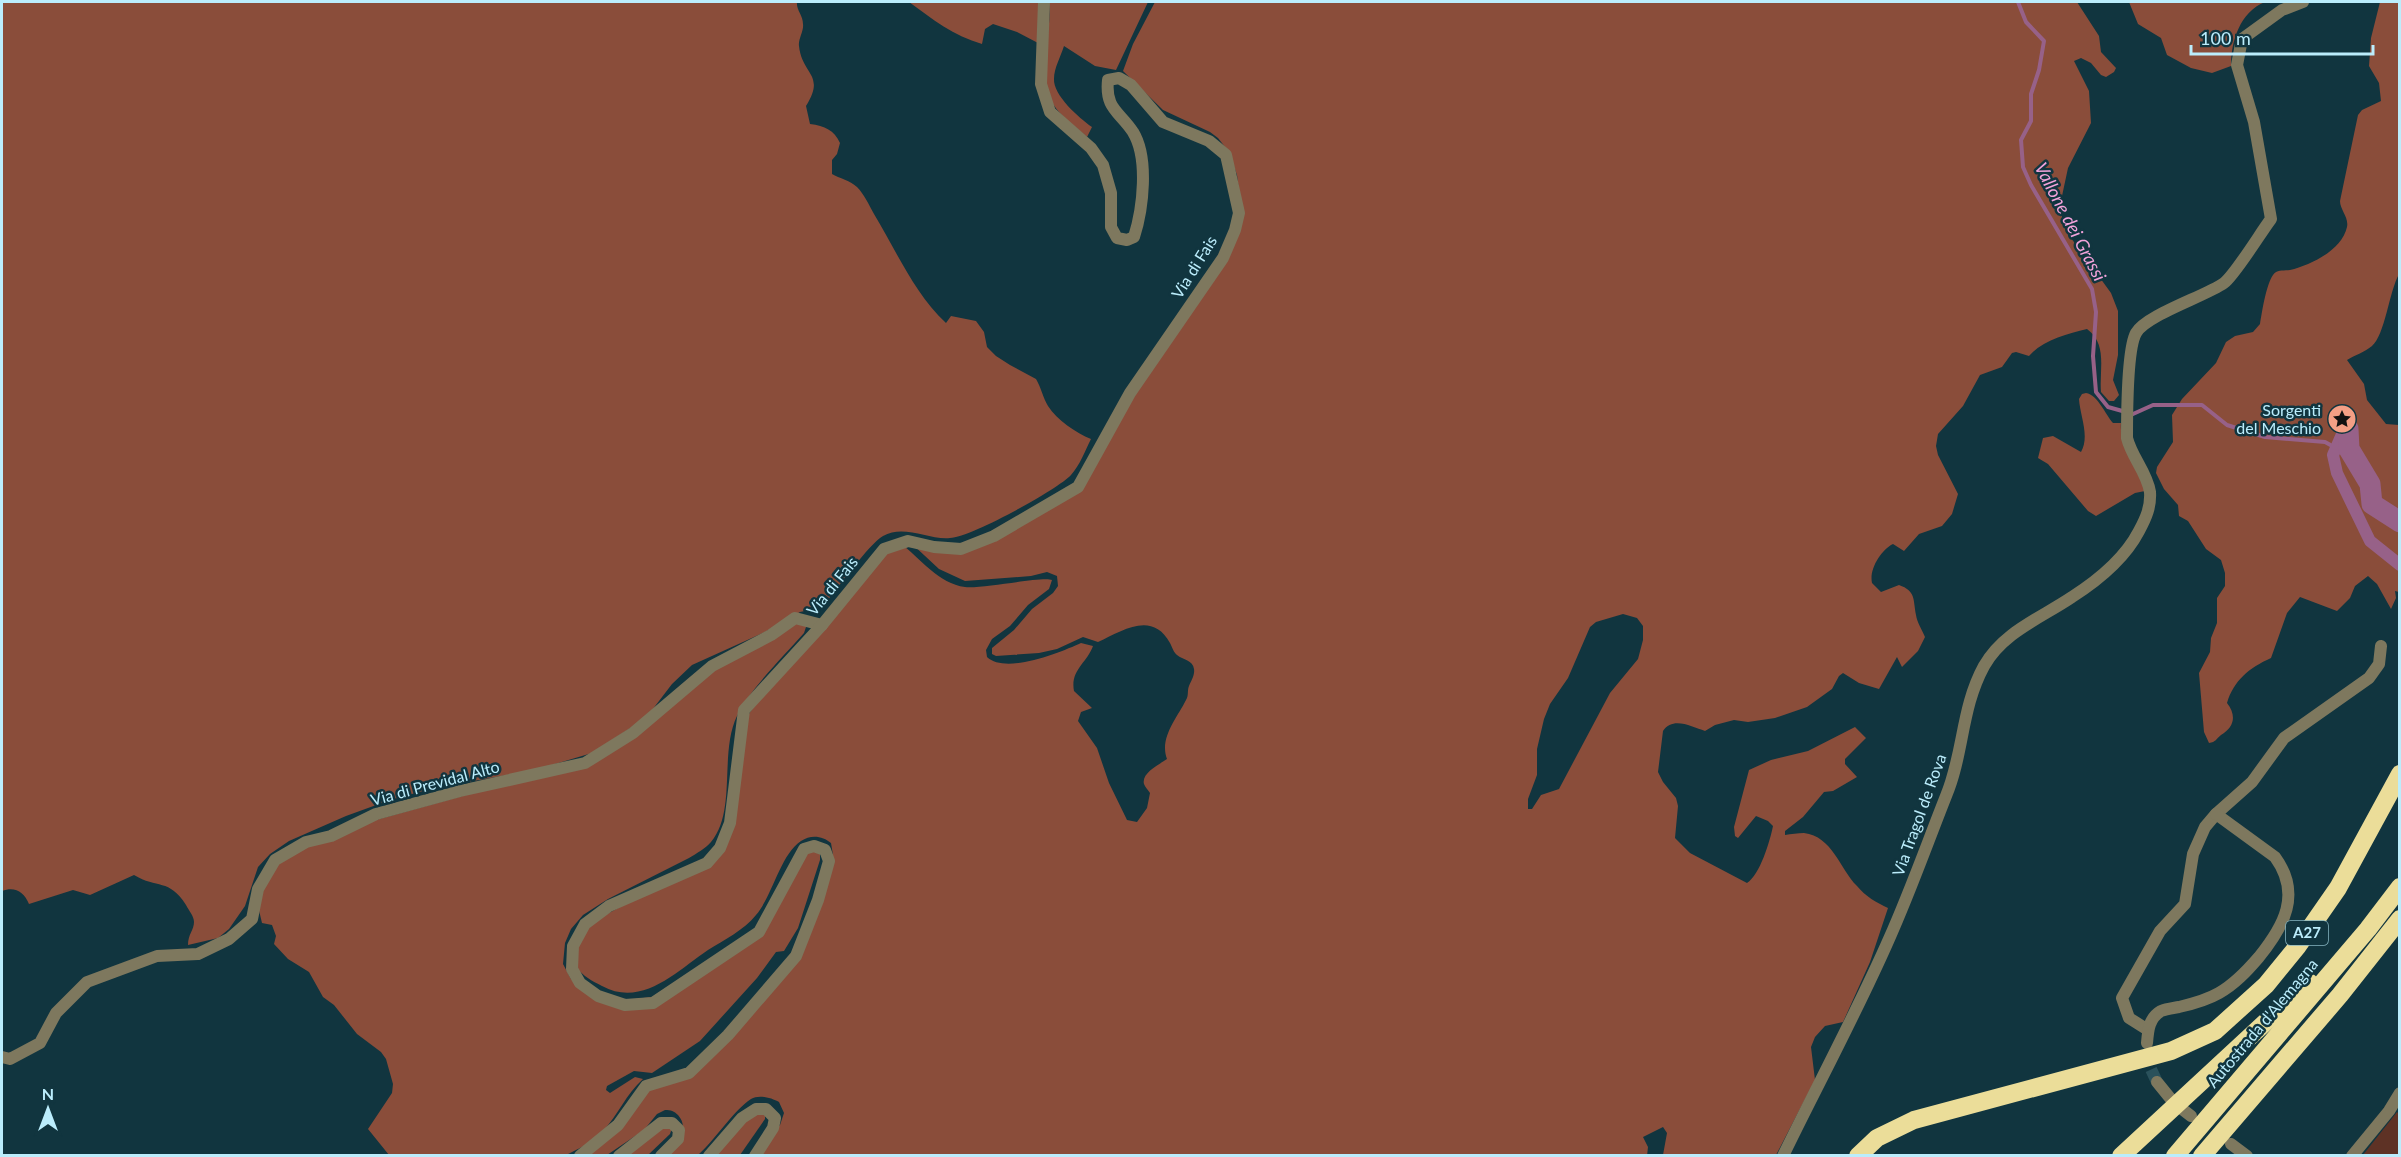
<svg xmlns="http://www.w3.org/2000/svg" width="2401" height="1157" font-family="Lato,sans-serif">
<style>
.green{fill:#5e3225}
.forest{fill:#8a4d3a;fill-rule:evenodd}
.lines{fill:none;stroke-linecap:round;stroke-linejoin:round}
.stream{stroke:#976188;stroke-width:4}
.canal{stroke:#976188;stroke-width:12}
.river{stroke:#976188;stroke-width:21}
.minor-tunnel{stroke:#2a515b;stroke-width:12;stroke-dasharray:12 6;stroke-linecap:butt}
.minor{stroke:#7e785e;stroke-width:12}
.motorway{stroke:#ebdd99;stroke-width:18}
.labels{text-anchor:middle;stroke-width:5;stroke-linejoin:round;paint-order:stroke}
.shield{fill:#11353f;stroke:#88b6c3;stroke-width:1.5}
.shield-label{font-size:15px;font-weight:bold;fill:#bbedfc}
.street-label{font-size:16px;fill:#bbedfc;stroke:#11353f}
.poi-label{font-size:16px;fill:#bbedfc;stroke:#11353f;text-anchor:end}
.water-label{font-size:18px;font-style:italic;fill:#f2a3db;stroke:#11353f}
</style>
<rect width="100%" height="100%" fill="#11353f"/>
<path class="green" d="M2397,1112l2,2v41h-36z"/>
<g class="forest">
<path d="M2,2h795c-1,8 6,13 6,22 1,7 -5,15 -4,22 3,29 27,28 7,60l4,18c15,2 24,6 30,19l-3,11 -5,6v14c7,4 19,7 25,13 7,7 12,18 17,27 23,38 40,79 72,109l5,-7 25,5 8,11 3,15 9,9 14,9 26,14c5,8 7,19 12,27 9,14 28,27 43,33 -6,12 -11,26 -20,36 -14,15 -100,62 -121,63 -22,2 -46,-14 -67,-2 -15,9 -44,51 -57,66l-8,6 -18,4 -35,20 -73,33 -20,19 -26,34 -54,35 -57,17 -101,18 -44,12 -44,16 -57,25 -19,13 -12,13 -13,39 -16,23 -11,9 -30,7c0,-11 6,-15 6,-23 0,-6 -5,-11 -8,-17 -17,-27 -29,-16 -52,-30l-44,20 -17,-5 -44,14c-5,-12 -14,-18 -27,-13z"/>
<path d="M909,2h129v41l-21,-11 -24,-8 -8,5 -3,15c-28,-8 -50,-25 -73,-42z"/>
<path d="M1049,2h99l-32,68 -21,-4 -31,-20c-3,10 -10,22 -10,33 -1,16 25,39 38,48l-5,10c-11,-10 -26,-20 -34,-33 -18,-27 0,-72 -4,-102z"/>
<path d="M1155,2h922l22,34 2,16 15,16 -2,4 -8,5 -5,-2 -10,-12 -10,-5 -7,3 15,30 2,32 -23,45 -6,28v25l9,17 40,55 7,18v44l-5,25 6,15 -5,6h-5l-8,-9c-2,-22 7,-48 -14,-63 -20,5 -44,11 -58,27l-13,-4 -4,1 -10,14 -22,8 -17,31 -25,28 -2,12 2,9 20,39 -6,20 -10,12 -23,8 -15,17 -11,-7c-12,6 -24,25 -21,39l9,9 18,-7c17,6 14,14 17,30 1,7 6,15 9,22l-7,14 -16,16 -5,-10 -18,32 -20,-6 -16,-10 -4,3 -7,13 -25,18 -32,11 -27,4 -14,-2 -19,5 -10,6c-13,-4 -32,-15 -42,0l-5,41 5,10 13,16 2,8 -3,32 15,15 57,30c13,-8 23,-42 26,-57l-5,-5 -12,-5 -18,22 -3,-2 -1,-9 15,-57 22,-10 37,-9 47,-24 11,11 -21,21v5l12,13 -24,14 -9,1 -21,25 -18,14v4c6,-1 13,-2 19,-2 28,3 36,36 53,53 8,10 20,17 31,22l-18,54 -27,60 -18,4 -10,11 -4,10 4,33 -39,75h-113l4,-22 -4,-6 -20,10 5,10 -1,9 -894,-1 27,-30 4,-12 -5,-11c-7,-4 -20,-8 -28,-3 -17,11 -36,41 -53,56h-36c10,-11 30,-24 16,-40 -4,-4 -7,-5 -13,-5l-8,4 -13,16 -37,25h-18l58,-64 45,-23 96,-104 41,-93 4,-16 -2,-12c-8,-7 -20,-9 -30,-2 -21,14 -28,54 -45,74 -12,15 -32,25 -48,35 -31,21 -66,58 -106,36 -10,-5 -19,-10 -26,-19l-2,-21 11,-20 105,-57 31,-22 22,-120 7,-15 119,-148 31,-21c20,15 39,41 65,44 17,2 78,-11 87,-7l-3,9 -21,16 -18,21 -18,13 -6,11 1,7c19,18 74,-5 94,-14l12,3c-6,17 -23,24 -19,45l18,17 -11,4 -3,9 19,27 12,35 18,37 10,2 10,-14 3,-15c-2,-3 -5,-6 -6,-9 -3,-11 16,-20 23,-25 -8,-21 10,-41 19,-59 3,-5 1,-9 3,-14 2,-5 6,-11 5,-17 -1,-9 -11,-9 -17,-14 -3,-2 -5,-8 -7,-12 -18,-33 -48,-12 -72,-1l-15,-5 -26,12 -18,4 -43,3 -4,-2v-6l22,-18 18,-21 21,-16 5,-7 -1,-10 -10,-4 -16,4 -66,5 -26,-12 -29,-27 59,2 106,-59 148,-231 17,-56 -3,-23 -8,-23 -11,-14 -8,-6 -47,-22 -40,-39 10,-27zM1623,614l14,4 6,8v14l-5,19 -28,34 -51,96 -18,6 -9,14h-4v-10l9,-24v-26l7,-30 6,-15 18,-26 22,-51 6,-5z"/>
<path d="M2129,2h136c-25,10 -34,39 -34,64l-19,7 -21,-5 -24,-13 -6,-17 -23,-14z"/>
<path d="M2380,2h19v272c-10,18 -14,61 -27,72 -7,6 -17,9 -25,14l17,24 3,16 19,24 13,1v167l-4,-1 1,7 -5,11 -14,-25 -9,-8 -13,10 -5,12 -13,13 -37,-14 -13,16 -16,45c-22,10 -37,22 -44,45 10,13 7,24 -6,32 -5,4 -5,7 -12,8l-5,-11 -5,-59 11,-21 1,-14 6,-15v-25l8,-12v-13l-4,-13 -15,-11 -18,-28 -9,-5 -1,-11 -14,-16 -8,-16 1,-6 16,-25 -1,-27 10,-16 34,-36 10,-21 9,-6 18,-4 7,-8c2,-12 6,-39 13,-49 4,-6 11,-4 17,-5 21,-5 52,-20 57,-43 2,-10 -7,-17 -7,-26l18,-86 4,-5 19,-9 -2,-18 -10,-17 2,-28z"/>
<path d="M2086,393c12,2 19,21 27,30h8c-2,27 18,43 24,68l-10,2 -39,23 -8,-5 -40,-47 -10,-6 5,-20 10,-2 28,16c9,-16 -1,-36 -2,-53l3,-5z"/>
<path d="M795,618l12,6 -3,9c-21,24 -54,56 -67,83 -18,37 0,95 -26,126 -6,7 -14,11 -22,16l-81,41 -25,16 -12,14 -6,14 -2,21 8,15 36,23 45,-5 106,-70 50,-78 12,5v6l-22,68 -14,23 -8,1 -19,26 -57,63 -48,32 -18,-2 -27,15 -1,4 4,3 25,-16 8,2c-17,15 -25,36 -40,52 -11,12 -25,18 -39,25l-175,-1 -21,-26 24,-36 1,-9 -7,-25 -5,-7 -24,-18 -23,-29 -11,-8 -14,-25 -21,-13 -14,-15 2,-8 -4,-11 -10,-2 -5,-21 7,-31 61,-37 271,-75 98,-85z"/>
<path d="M759,1111l6,5v3l-25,36 -28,1 39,-41z"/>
<path d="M660,1127l12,1 -2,6 -22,21 -25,1z"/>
</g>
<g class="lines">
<path class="stream" d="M2018,2l8,20 18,19 -5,29 -8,24v27l-10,19 2,27 8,18 61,104 4,23 -3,44 3,36 12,15 25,7 20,-9h49l25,20 38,12 60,5 31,17"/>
<path class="canal" d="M2342,419l1,13 -10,23 4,18 33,68 30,24"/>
<path class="river" d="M2342,419l6,10 1,20 21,35 2,20 28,18"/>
<path class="minor-tunnel" d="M2148,1052l1,13 8,17"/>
<g class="minor">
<path d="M2148,1030l-19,-12 -7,-20 38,-67 25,-27 8,-50 12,-27 11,-13 36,-32 32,-44 85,-60 10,-14 2,-18"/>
<path d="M2147,1043c1,-13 2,-25 14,-32 5,-2 13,-3 18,-4 13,-3 28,-7 40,-14 16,-9 28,-22 40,-36 25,-31 43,-63 16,-100l-59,-43"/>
<path d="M2,1057l8,2 30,-16 16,-30 31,-31 70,-26 41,-2 31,-15 23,-20 6,-30 17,-29 31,-18 25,-6 45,-22 84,-23 125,-28 48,-30 79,-67 59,-31 24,-17 27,7"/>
<path d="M2157,1082l13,16"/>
<path d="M2182,1109l9,7"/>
<path d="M2231,1144l16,12"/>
<path d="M580,1156l38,-31 28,-39 43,-13 39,-38 68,-79 22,-56 11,-39 -4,-11 -11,-4 -10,3 -45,83 -106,71 -28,2 -27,-9 -18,-13 -8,-14 1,-23 12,-22 24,-18 98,-43 13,-15 10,-25 14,-113 78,-85 62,-76 24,-8 26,6 27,2 33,-13 84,-49 52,-94 93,-135 12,-28 4,-17 -13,-58 -17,-14 -46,-19 -32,-37 -12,-7 -11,2c-3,29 11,31 25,52 16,26 10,77 1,105l-7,3 -10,-2 -6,-11v-34l-8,-28 -12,-17 -41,-36 -9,-28 3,-82"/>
<path d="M619,1156l42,-33h11l7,7 -1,9 -17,17"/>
<path d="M709,1156l33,-38 14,-9h10l9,9 -2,10 -18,28"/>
<path d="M1783,1156c35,-72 74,-144 106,-217 21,-47 38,-95 57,-143 18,-43 15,-88 38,-130 19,-34 57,-48 88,-69 25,-16 53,-39 67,-66 7,-13 12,-24 11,-39 -3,-20 -18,-34 -23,-54 0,-21 0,-89 9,-105 10,-18 70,-37 88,-50 11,-8 37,-51 47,-64l-17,-97 -17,-57 5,-26 40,-29 21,-8"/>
<path d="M2352,1156l37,-45 11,-18"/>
</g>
<g class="motorway">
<path d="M1858,1156l19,-18 37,-18 257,-69 44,-20 51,-46 31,-38 41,-59 62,-114"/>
<path d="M2121,1156l188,-174"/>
<path d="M2175,1156l193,-227 32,-42"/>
<path d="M2202,1156l138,-161 60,-76"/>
</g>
</g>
<defs>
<g id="sight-disc" transform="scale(1.5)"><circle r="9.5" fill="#f39f85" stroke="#11353f"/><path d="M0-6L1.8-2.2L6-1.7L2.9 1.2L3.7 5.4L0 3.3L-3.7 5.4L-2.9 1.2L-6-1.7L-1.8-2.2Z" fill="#111"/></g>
</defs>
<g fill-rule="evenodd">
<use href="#sight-disc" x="2342" y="419"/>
</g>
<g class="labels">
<rect class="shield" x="2286" y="921" width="42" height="24" rx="4.5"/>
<g class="shield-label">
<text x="2307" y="938">A27</text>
</g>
<g class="street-label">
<text transform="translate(1194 267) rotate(-58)" y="6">Via di Fais</text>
<text transform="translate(832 586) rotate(-51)" y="6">Via di Fais</text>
<text transform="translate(435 783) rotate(-15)" y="6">Via di Previdal Alto</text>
<text transform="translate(1919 815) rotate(-70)" y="6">Via Tragol de Rova</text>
<text transform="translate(2262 1023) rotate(-50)" y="6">Autostrada d'Alemagna</text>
</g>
<g class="poi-label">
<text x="2321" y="416">Sorgenti<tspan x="2321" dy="18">del Meschio</tspan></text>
</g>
<g class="water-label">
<text transform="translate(2070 222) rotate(62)" y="6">Vallone dei Grassi</text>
</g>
</g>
<rect width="2401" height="1157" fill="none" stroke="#bbedfc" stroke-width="6"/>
<g transform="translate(48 1109)" stroke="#11353f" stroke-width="4.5" paint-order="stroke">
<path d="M0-4.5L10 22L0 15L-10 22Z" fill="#bbedfc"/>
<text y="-9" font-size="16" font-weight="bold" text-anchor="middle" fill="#bbedfc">N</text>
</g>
<path d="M2191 45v9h182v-9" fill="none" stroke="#bbedfc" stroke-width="3"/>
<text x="2200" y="45" font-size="18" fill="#bbedfc" stroke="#11353f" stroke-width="4.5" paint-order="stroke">100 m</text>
</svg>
